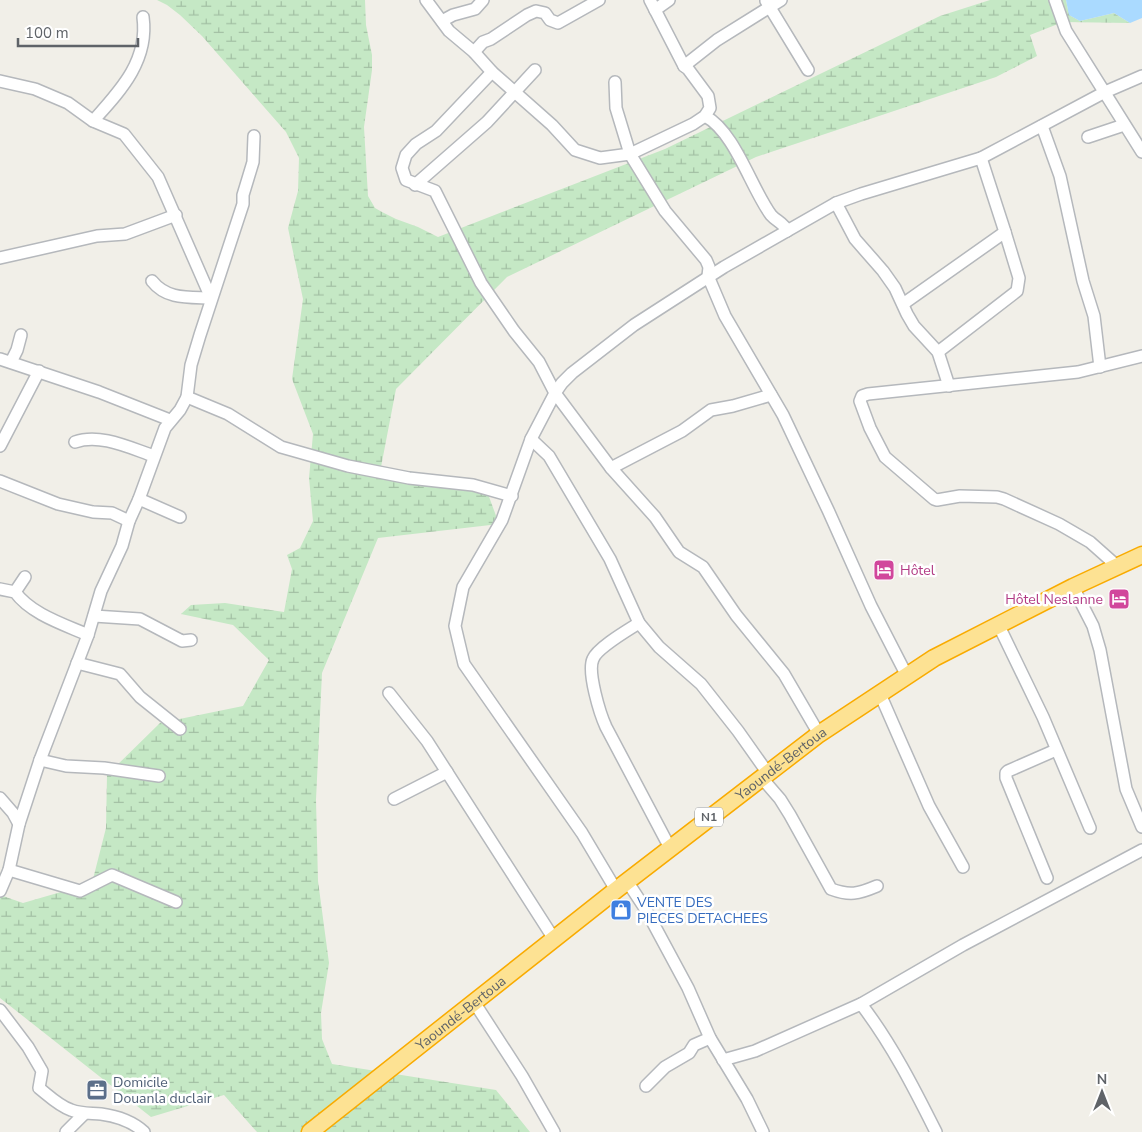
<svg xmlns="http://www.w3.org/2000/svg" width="1142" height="1132" font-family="'Nunito Sans',sans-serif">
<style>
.wetland{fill:url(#wetland-marsh)}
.water{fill:#aadaff}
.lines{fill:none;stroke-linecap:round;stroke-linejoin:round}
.minor-casing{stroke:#b5b8bc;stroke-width:14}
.highway-casing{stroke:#f9ab00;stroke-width:19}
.minor{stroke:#fff;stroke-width:11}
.highway{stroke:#fde293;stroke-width:16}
.labels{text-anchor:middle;stroke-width:5;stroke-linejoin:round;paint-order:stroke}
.shield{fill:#fff;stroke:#8f9295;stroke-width:1}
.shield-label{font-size:12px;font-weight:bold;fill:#5f6368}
.hotel-label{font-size:14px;fill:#b23c85;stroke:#fff;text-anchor:start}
.street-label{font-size:14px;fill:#5f6368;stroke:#fff}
.shop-label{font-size:14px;fill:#366cbe;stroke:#fff;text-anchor:start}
.service-label{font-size:14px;fill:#4e5e75;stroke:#fff;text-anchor:start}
</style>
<defs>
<pattern id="wetland-marsh" width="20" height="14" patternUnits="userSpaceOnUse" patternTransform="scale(1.25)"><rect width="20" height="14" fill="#c5e8c5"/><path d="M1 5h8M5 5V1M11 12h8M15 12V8" fill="none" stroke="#a3c0a4"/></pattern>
</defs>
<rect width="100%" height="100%" fill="#f1efe8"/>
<path class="wetland" d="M157,0h208l1,25 6,30v15l-8,57 4,69 7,12 7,4 14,7 22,8 20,10 227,-88 275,-133 50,-16h76l3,15 11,6 34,-8 16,10 -67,-1 -33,13 7,21 -41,21 -240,80 -249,120 -111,112 -15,78 103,16 15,41 -121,14 -56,135 -6,127 2,81 11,82 -8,50 1,26 10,25 164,26 34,42h-273l-33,-37 -73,22 -151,-119v-103l23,8 69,-20 14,-55 1,-53 53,-52 83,-17 26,-46 -36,-35 -52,-11 10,-9 34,-2 59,9 8,-43 -5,-14 13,-7 13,-27 -4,-43 4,-44 -21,-55 11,-80 -15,-71 10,-37 1,-33 -13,-26 -84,-96 -22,-21 -13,-10z"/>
<path class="water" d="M1066,0h76v18l-12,5 -16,-10 -34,8 -11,-6z"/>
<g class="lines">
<g class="minor-casing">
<g id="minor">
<path d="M426,0l23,31 25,21 18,20 60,53 23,25 25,8 30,-4 63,-30 12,-8 5,-8 -2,-12 -20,-27 -4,-3 -34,-66"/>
<path d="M1055,0l11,31 76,121"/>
<path d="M766,1l42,69"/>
<path d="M655,10l14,-10"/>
<path d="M442,21l11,-6 22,-6 8,-9"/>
<path d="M474,52l9,-10 8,-3 36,-24 9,-4 9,2 5,7 8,3 41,-23"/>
<path d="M684,66l33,-26 64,-40"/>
<path d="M492,72l-56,59 -20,13 -10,11 -4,13 4,12 29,11 46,92 33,48 25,31 16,31 56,75 44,49 24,35 24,15 33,48 48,59 35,60"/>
<path d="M0,81l35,8 33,14 25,18 31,13 34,43 53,121"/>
<path d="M615,82l1,26 14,46 35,57 41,49 3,7 -1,9 17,40 58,99 45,95 43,96 36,70"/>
<path d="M705,116c30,16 46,72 66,99 5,6 13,8 16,16"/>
<path d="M93,121c27,-30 56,-60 50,-104"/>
<path d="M1042,126l18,50 23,105 11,35 6,51"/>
<path d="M1088,137l36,-12"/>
<path d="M415,185l72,-63 48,-52"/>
<path d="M836,203l19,36 28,32 12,17 12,26 7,12 24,26 11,34"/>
<path d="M0,258l97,-22 28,-2 51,-19"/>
<path d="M152,281c15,19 37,16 59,17"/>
<path d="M903,304l102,-72 -24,-74"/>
<path d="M938,352l79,-61 2,-13 -14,-46"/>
<path d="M0,359l99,33 71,28"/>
<path d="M11,362l6,-12 4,-15"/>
<path d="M187,397l41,17 53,33 67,19 61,12 64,7 39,11"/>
<path d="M531,439l18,17 61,103 29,64 20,24 42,37 37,47 29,41"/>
<path d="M75,442c25,-9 55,6 79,14"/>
<path d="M0,446l39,-75"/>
<path d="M611,468l71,-37 29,-21 22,-4 38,-11"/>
<path d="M0,481l58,23 35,8 19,1 17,8"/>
<path d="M139,499l41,18"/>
<path d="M1117,566l-27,-24 -31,-18 -55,-25 -7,-2 -37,-1 -23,4 -3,-1 -49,-42 -15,-29 -10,-27 2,-5 6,-2 210,-22 64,-16"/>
<path d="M1073,587l20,39 7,24 26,139 16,38"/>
<path d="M0,589l15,3c16,22 48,32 73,43"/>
<path d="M15,592l10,-15"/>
<path d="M94,616l46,3 42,22 9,-1"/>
<path d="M639,623c-11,7 -42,25 -46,36 -6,13 7,55 13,68l64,121"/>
<path d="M998,624l45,93 47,111"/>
<path d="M77,663l43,11 20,23 40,32"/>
<path d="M389,693l38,48 127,198"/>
<path d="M880,694l49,112 34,61"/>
<path d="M40,760l26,6 38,2 55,8"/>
<path d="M761,777l19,22 10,16 41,74c19,7 27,5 46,-3"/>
<path d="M0,798l13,15 6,11"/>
<path d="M394,799l53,-27"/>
<path d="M9,870l71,21 32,-16 64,27"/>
<path d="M1047,878l-41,-100v-5l2,-2 48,-21"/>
<path d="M627,881l19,29 42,78 22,50 37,61 16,33"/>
<path d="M616,890l-34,-57 -118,-169 -9,-38 8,-39 39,-67 29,-81 24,-46 7,-10 10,-10 62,-48 90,-58 112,-64 25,-9 120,-36 124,-66 37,-16"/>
<path d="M0,891l9,-21 10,-46 21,-64 48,-125 13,-44 21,-45 7,-25 10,-22 26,-71 15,-18 7,-13 4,-32 9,-30 43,-131v-9l10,-33 1,-26"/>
<path d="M474,1002l48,74 32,56"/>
<path d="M861,1004l102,-59 179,-95"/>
<path d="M0,1010l28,37 14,24 -3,17c10,8 20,18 32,22 11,4 20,3 30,4 15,2 32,8 43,18"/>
<path d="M723,1060l32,-9 106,-47c30,39 53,84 75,128"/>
<path d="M646,1086l19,-19 24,-14 5,-8 16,-7"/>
<path d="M66,1132l18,-18"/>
</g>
</g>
<g class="highway-casing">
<g id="highway">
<path id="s1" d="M310,1132l306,-242 203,-156 115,-76 139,-71 69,-32"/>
</g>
</g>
<use href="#minor" class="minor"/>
<use href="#highway" class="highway"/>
</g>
<defs>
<g id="hotel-square" transform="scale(1.125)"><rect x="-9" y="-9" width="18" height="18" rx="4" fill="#d1479c" stroke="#fff"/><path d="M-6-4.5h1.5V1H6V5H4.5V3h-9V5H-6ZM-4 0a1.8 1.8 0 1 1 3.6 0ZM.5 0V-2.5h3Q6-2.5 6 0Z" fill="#fff"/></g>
<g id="shop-square" transform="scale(1.125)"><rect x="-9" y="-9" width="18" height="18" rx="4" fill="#3f7fe0" stroke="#fff"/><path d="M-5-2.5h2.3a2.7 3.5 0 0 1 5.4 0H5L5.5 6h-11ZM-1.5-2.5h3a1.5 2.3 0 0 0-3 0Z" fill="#fff"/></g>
<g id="office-square" transform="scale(1.125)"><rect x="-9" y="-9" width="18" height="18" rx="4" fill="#5c6f8a" stroke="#fff"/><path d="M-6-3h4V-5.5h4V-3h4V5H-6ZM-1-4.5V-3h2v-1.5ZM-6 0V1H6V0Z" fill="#fff"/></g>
</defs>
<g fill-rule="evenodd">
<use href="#hotel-square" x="884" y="570"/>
<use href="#hotel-square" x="1119" y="599"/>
<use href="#shop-square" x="621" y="910"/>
<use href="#office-square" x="97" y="1090"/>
</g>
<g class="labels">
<rect class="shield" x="695" y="807.5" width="28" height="19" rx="4"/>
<g class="shield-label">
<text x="709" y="821">N1</text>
</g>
<g class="hotel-label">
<text x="900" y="575">Hôtel</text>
<text x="1103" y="604" text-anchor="end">Hôtel Neslanne</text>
</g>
<g class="street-label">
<text dy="5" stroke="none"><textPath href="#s1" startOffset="598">Yaoundé-Bertoua</textPath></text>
<text dy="5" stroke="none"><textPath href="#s1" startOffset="192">Yaoundé-Bertoua</textPath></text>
</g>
<g class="shop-label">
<text x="637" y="907">VENTE DES<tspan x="637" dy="16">PIECES DETACHEES</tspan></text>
</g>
<g class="service-label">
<text x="113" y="1087">Domicile<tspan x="113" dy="16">Douanla duclair</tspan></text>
</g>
</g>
<g transform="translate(1102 1092)" stroke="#ffffff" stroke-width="4" paint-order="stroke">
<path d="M0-4L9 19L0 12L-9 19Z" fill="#5f6368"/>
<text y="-8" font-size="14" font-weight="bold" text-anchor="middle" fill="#5f6368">N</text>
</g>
<path d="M18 38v8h120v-8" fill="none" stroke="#5f6368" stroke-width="2.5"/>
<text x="25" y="38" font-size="15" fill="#5f6368" stroke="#ffffff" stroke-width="4" paint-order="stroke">100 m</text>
</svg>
